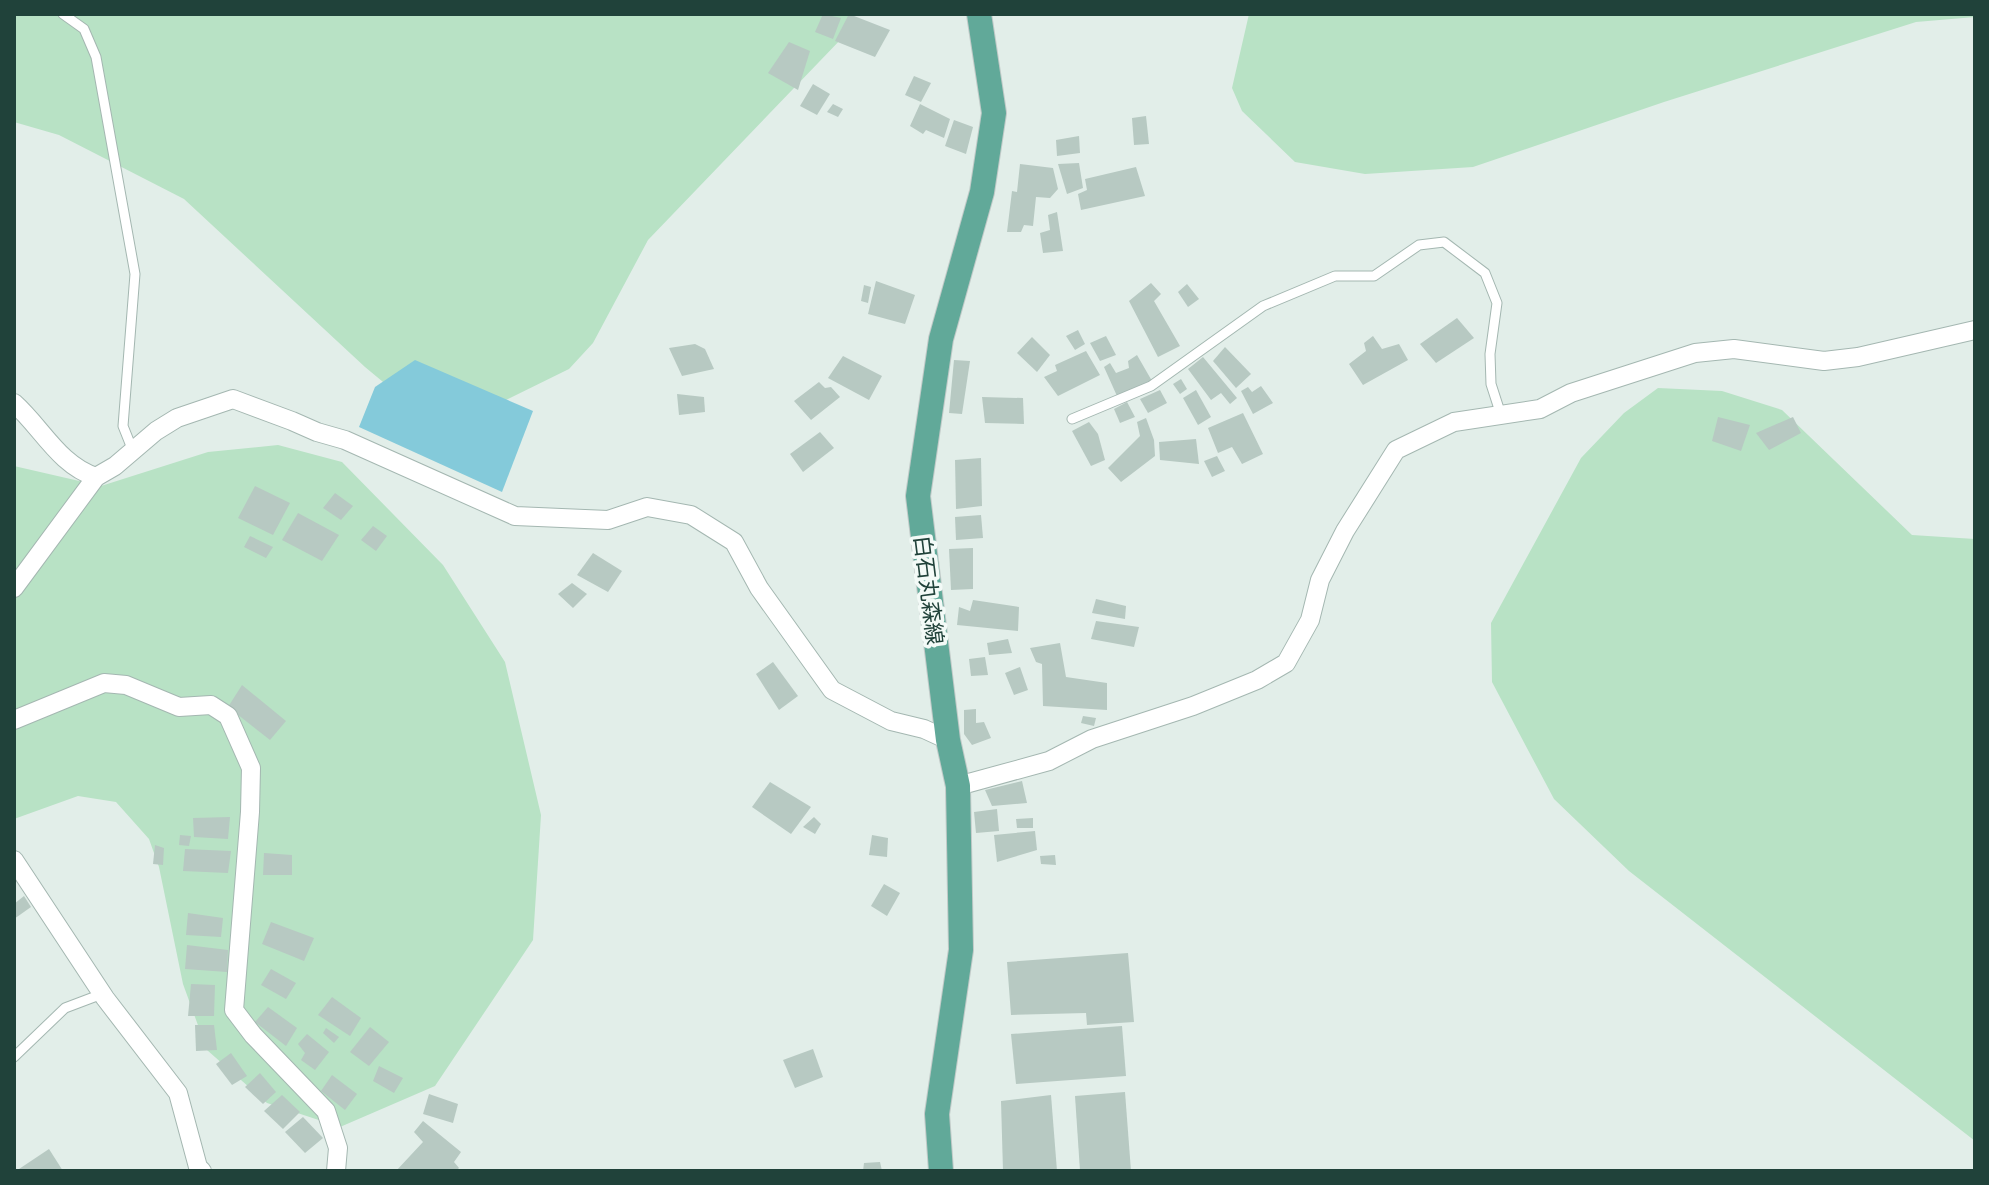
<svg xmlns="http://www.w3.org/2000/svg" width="1989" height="1185" font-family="Rubik,'Noto Sans JP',sans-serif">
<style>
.green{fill:#b8e2c5}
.water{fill:#84cada}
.building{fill:#b7c9c2}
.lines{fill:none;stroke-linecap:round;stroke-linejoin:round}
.service-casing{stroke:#a4b7b1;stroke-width:11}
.minor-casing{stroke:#a4b7b1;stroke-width:20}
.primary-casing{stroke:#c1cac8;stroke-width:26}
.service{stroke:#fff;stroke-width:9}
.minor{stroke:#fff;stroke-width:18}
.primary{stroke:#61a999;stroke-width:24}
.labels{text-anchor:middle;stroke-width:7;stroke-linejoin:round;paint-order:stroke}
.street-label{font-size:22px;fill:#20423a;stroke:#f3faf7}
</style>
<rect width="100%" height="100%" fill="#e2eee9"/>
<g class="green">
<path d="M14,14h838l-8,22 -196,204 -55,103 -24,26 -120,59 -25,-12 -59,-49 -181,-168 -125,-64 -45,-13z"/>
<path d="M1249,14h726v3l-59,5 -252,80 -191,65 -108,7 -70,-12 -53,-51 -10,-23z"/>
<path d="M1658,388l64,3 60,19 130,125 63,4v602l-346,-270 -75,-72 -62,-117 -1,-59 90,-165 43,-45z"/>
<path d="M278,445l64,17 101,103 62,97 36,153 -8,125 -98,146 -95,41 -73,-24 -60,-53 -24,-66 -24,-117 -10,-28 -33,-37 -38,-6 -64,23v-353l87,20 107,-34z"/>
</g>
<path class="water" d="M415,360l118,51 -31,81 -143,-65 16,-40z"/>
<g class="building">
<path d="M823,14l18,4 -8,21 -18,-7z"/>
<path d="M849,14l41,16 -15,27 -40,-16z"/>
<path d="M789,42l21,9 -12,39 -30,-17z"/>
<path d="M914,76l17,7 -10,19 -16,-7z"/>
<path d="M813,84l17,10 -13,21 -17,-9z"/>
<path d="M833,104l10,5 -5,8 -11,-5z"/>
<path d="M920,104l30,15 -6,19 -18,-8 -3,4 -13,-8z"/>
<path d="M1146,116l3,28 -15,1 -2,-27z"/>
<path d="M954,120l19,7 -7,27 -21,-8z"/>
<path d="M1079,136l1,17 -23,3 -1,-16z"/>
<path d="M1079,163l4,25 -16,6 -9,-30z"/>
<path d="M1020,164l33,4 5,21 -8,9 -14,-1 -3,29 -9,-1 -3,7h-14l5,-41 5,1z"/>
<path d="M1136,167l9,29 -64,14 -3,-16 9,-4 -2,-11z"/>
<path d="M1057,212l6,39 -20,2 -3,-20 10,-3 -2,-15z"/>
<path d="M876,281l39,14 -10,29 -37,-10z"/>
<path d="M1151,283l10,11 -7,7 26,45 -22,11 -29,-56z"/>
<path d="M1187,284l12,15 -11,8 -10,-15z"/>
<path d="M864,285l7,2 -3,16 -7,-2z"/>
<path d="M1457,318l17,20 -38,25 -16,-19z"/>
<path d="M1078,330l7,14 -10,6 -9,-14z"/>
<path d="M1106,336l10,19 -16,6 -10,-18z"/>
<path d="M1373,336l9,13 17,-5 9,16 -45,25 -14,-21 17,-13 -2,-8z"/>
<path d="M1032,337l18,18 -13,17 -20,-19z"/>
<path d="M695,344l10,5 9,20 -32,7 -13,-28z"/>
<path d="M1225,347l26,27 -15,14 -23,-27z"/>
<path d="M1086,351l14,24 -42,21 -14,-19 13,-6 -2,-6z"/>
<path d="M1137,355l15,26 -35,15 -13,-29 6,-4 6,10 13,-5 -1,-7z"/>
<path d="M843,356l39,20 -13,24 -41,-22z"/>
<path d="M1203,357l34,41 -7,6 -9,-11 -10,7 -23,-31z"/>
<path d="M954,360l16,1 -8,53 -13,-1z"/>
<path d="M1181,379l6,10 -7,5 -7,-10z"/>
<path d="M819,382l6,6 6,-1 9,10 -29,23 -17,-19z"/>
<path d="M1261,386l12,17 -20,11 -12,-23 7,-4 4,5z"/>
<path d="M1160,390l7,13 -19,10 -8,-14z"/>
<path d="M1196,390l15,27 -13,8 -15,-27z"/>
<path d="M677,394l27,3 1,15 -26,3z"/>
<path d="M982,397l41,1 1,26 -39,-1z"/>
<path d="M1127,402l8,15 -15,6 -6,-14z"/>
<path d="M1243,413l20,41 -21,10 -10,-17 -14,6 -10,-25z"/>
<path d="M1718,417l32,8 -9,26 -29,-10z"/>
<path d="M1793,417l8,16 -32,17 -13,-17z"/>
<path d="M1146,418l8,22 1,16 -34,26 -13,-14 32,-32 -3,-14z"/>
<path d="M1089,422l9,12 7,26 -14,6 -19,-35z"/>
<path d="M820,432l14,16 -31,24 -13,-18z"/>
<path d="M1196,439l3,25 -39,-4 -1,-18z"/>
<path d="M1217,456l8,15 -13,6 -8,-16z"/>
<path d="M981,458l1,48 -26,3 -1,-49z"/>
<path d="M255,486l35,17 -17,32 -35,-17z"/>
<path d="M335,493l18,13 -12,14 -18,-12z"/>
<path d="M298,513l41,22 -17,26 -40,-21z"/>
<path d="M981,515l2,23 -27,2 -1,-23z"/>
<path d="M373,526l14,10 -11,15 -15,-11z"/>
<path d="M250,536l23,11 -7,11 -22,-11z"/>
<path d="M973,548v41l-22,1 -2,-41z"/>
<path d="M593,553l29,18 -14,21 -31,-17z"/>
<path d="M572,583l15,11 -14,14 -15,-14z"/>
<path d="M1096,599l30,7 -1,13 -33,-6z"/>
<path d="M973,600l46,7 -1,24 -61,-6 2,-18 11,4z"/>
<path d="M1096,621l43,6 -5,20 -43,-8z"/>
<path d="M1008,639l4,14 -23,2 -2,-12z"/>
<path d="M1060,643l6,34 41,6v27l-64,-4 -1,-42 -6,-2 -6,-14z"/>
<path d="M985,657l3,18 -17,1 -2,-17z"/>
<path d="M773,662l25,34 -19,14 -23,-36z"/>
<path d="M1020,667l8,23 -14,5 -9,-22z"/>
<path d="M242,685l44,36 -16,19 -42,-33z"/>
<path d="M976,709v14l8,-1 7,16 -19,7 -8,-11v-24z"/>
<path d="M1083,716l13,2 -2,8 -13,-3z"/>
<path d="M1022,781l5,22 -35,3 -7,-16z"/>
<path d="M770,782l41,25 -20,27 -39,-27z"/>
<path d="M997,809l2,22 -23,2 -2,-21z"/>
<path d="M230,817l-2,22 -34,-2 -1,-19z"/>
<path d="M814,817l7,7 -6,10 -12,-7z"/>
<path d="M1033,818v10h-16l-1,-9z"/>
<path d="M1035,831l2,19 -40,12 -3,-27z"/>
<path d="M180,835l11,1 -2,10 -10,-1z"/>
<path d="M872,835l16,3 -1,19 -18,-2z"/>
<path d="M155,845l9,3 -1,17 -10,-1z"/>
<path d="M185,849l46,2 -3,22 -45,-2z"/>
<path d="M264,853l28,2v20h-29z"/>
<path d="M1055,855l1,10 -15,-1 -1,-8z"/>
<path d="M884,884l16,9 -13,23 -16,-10z"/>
<path d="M24,896l7,11 -17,12v-15z"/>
<path d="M188,913l35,5 -2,19 -35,-2z"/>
<path d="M271,922l43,16 -10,23 -42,-17z"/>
<path d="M187,945l41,5 -1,22 -42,-3z"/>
<path d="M1128,953l6,69 -47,3 -1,-12 -75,2 -4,-53z"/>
<path d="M271,969l25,14 -10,16 -25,-14z"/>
<path d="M191,984l24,1 -1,31h-26z"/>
<path d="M332,997l29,21 -11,18 -32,-21z"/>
<path d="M268,1007l29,21 -11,18 -31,-24z"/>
<path d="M195,1025h19l3,25 -21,1z"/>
<path d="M1122,1026l4,50 -110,8 -5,-50z"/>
<path d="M370,1027l19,15 -20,24 -19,-14z"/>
<path d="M326,1028l13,9 -5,6 -11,-10z"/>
<path d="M307,1034l22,18 -14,18 -14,-10 4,-7 -7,-9z"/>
<path d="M813,1049l10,28 -28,11 -12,-28z"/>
<path d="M231,1053l16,23 -15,9 -16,-21z"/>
<path d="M379,1066l24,12 -9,15 -21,-12z"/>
<path d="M260,1073l16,19 -13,12 -18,-17z"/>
<path d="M332,1075l25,19 -12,16 -24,-19z"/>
<path d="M1125,1092l6,79h-51l-5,-75z"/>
<path d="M429,1094l29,10 -5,19 -30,-9z"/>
<path d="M282,1095l18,17 -17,17 -19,-18z"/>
<path d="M1051,1095l6,76h-54l-2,-70z"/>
<path d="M303,1117l20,21 -18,15 -20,-21z"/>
<path d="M423,1121l38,31 -7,10 5,6 -3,3h-60l27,-29 -9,-10z"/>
<path d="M49,1149l14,22h-47z"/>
<path d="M880,1162l2,9h-19l1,-8z"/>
</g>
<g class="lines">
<g class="service-casing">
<g id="service">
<path d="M63,14l21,15 12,28 39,217 -12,152 10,25"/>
<path d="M1072,419l79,-33 112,-80 72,-30h39l45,-31 25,-3 41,31 12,30 -7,51 1,30 10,31"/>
<path d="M14,1057l51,-49 37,-14"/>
</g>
</g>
<g class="minor-casing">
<g id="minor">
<path d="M14,403c28,25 45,62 82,74"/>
<path d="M14,588l82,-111 19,-11 41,-35 21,-13 56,-19 59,22 25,11 28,8 170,76 93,4 39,-13 44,8 43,27 25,46 73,102 59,31 33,8 24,11"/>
<path d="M14,720l90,-37 22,2 53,22 32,-2 17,11 23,52 -1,44 -16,198 19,25 73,76 12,37 -2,23"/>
<path d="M958,786l91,-25 43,-22 101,-33 64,-26 29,-17 24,-43 10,-40 25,-49 51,-81 58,-28 86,-13 31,-16 124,-40 39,-4 90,12 34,-4 117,-27"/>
<path d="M14,860l91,138 73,95 20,74 4,4"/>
</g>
</g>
<g class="primary-casing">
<path id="primary" d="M941,1171l-4,-57 24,-164 -3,-164 -10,-46 -30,-244 23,-157 41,-147 12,-79 -15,-99"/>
</g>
<use href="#service" class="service"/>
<use href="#minor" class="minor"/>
<use href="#primary" class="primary"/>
</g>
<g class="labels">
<g class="street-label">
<text transform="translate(929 590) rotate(83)" y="8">白石丸森線</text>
</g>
</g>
<rect width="1989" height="1185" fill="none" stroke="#20423a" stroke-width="32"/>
</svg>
